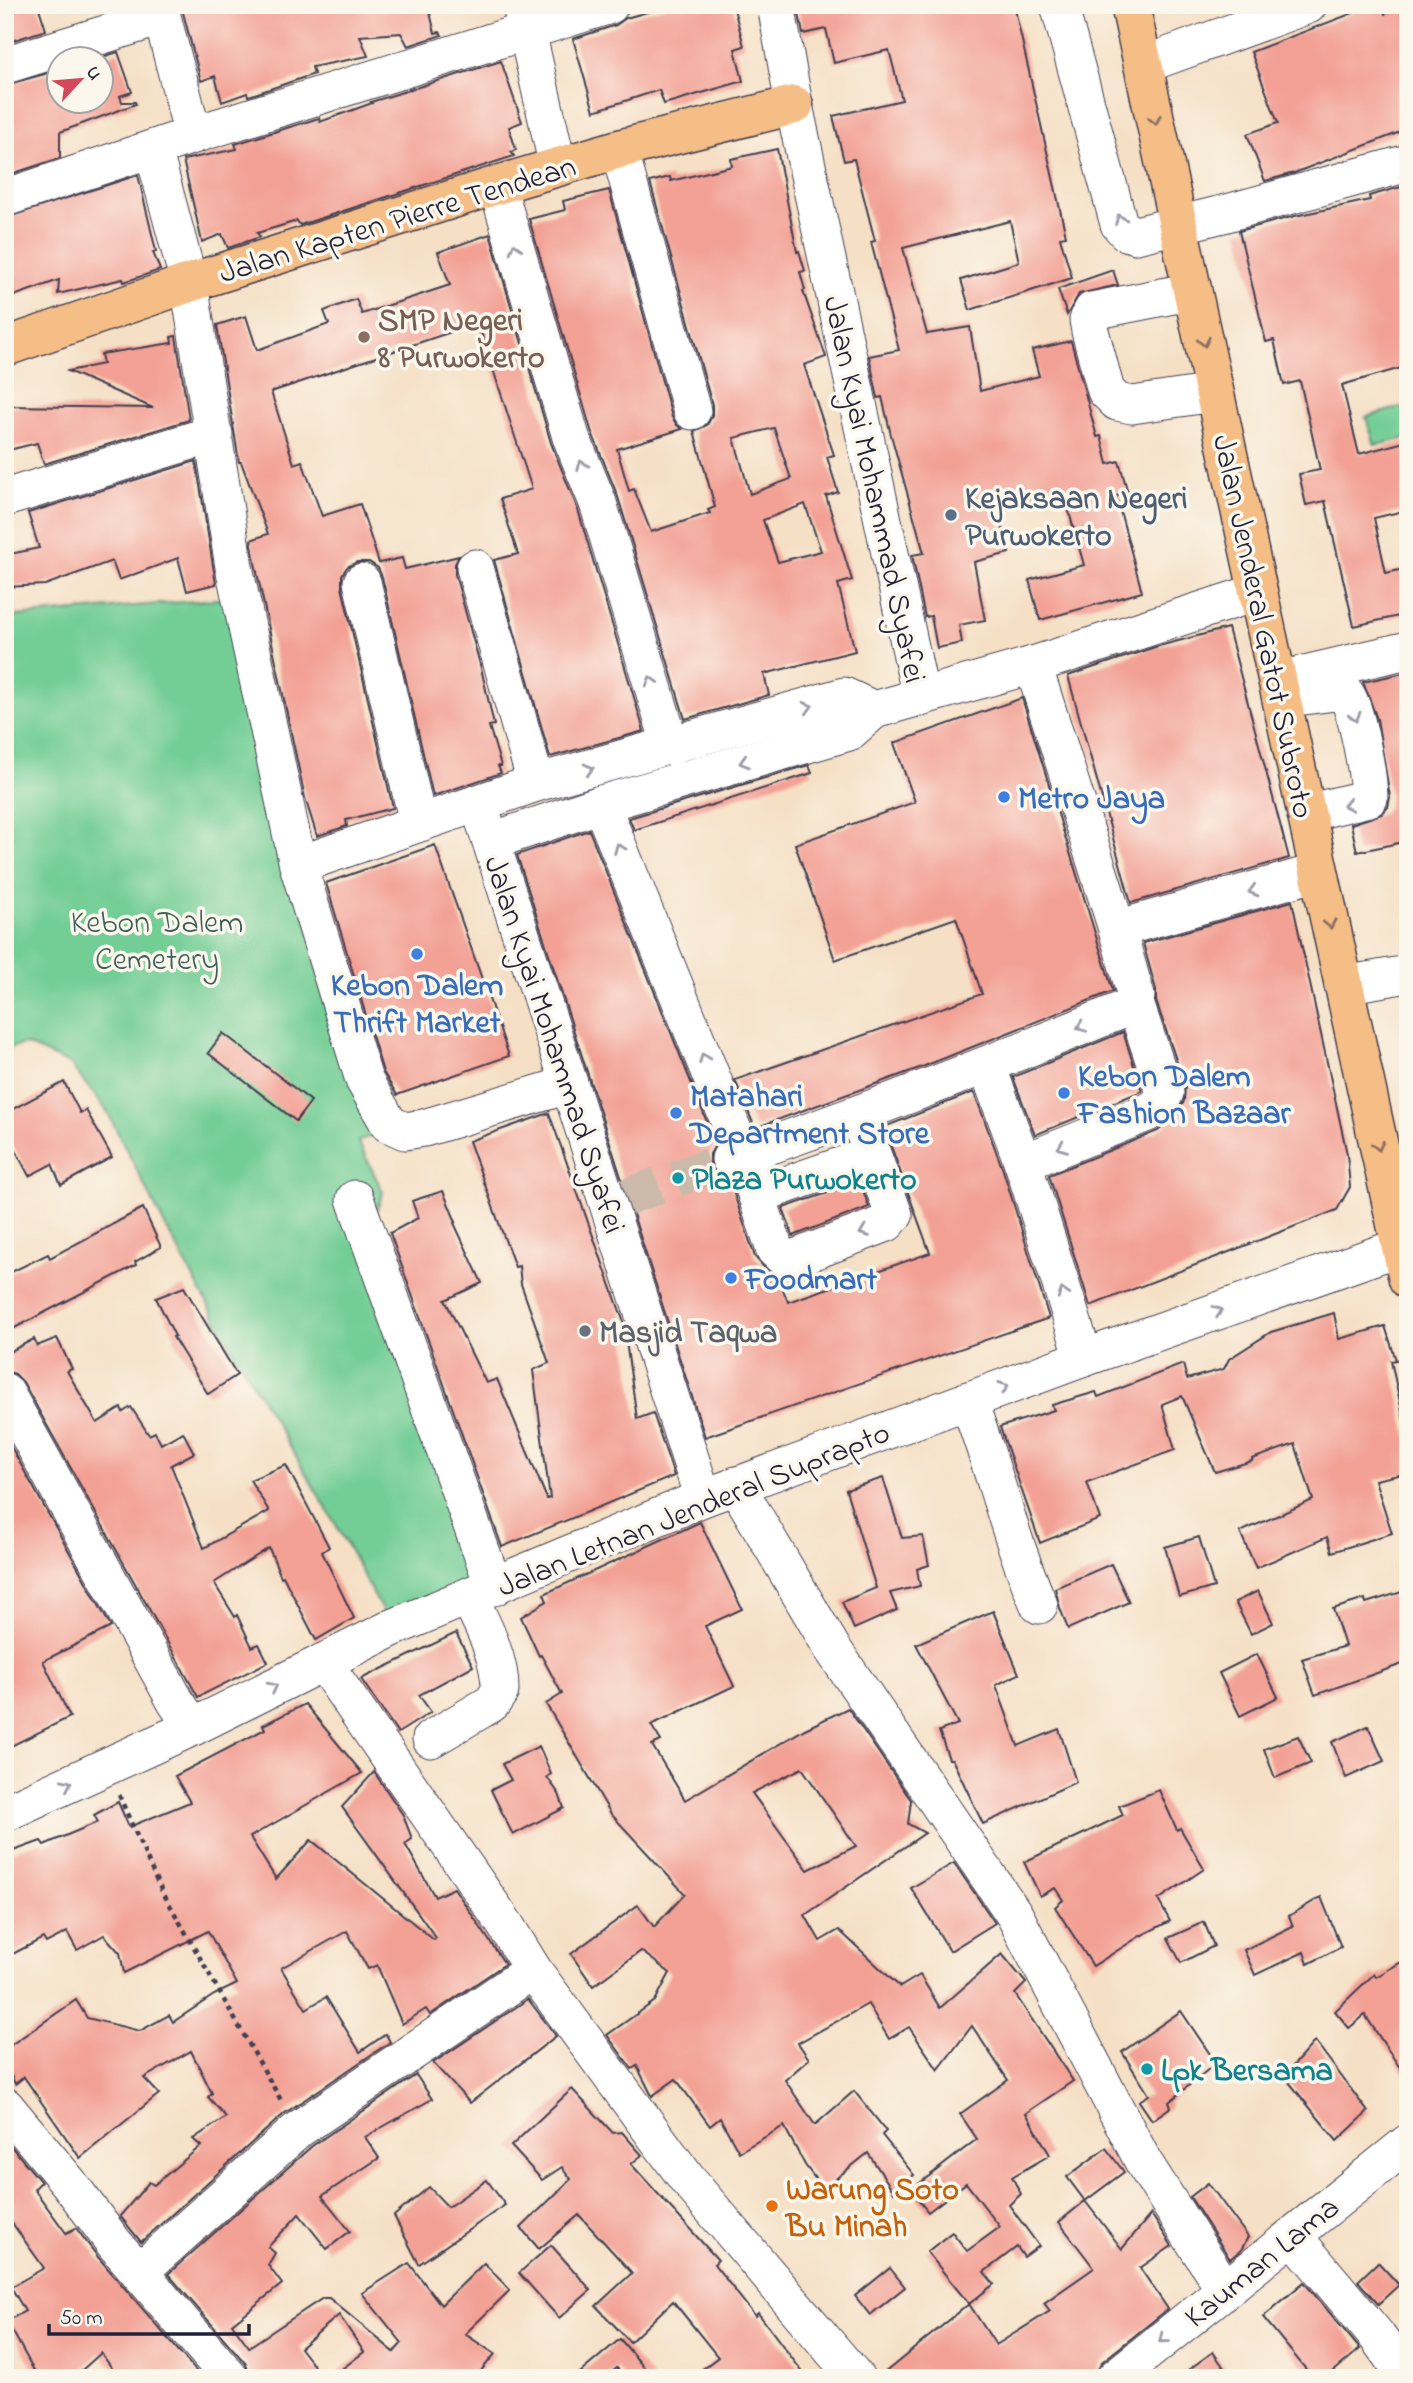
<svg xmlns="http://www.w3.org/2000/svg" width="1413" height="2383" font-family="'Indie Flower',sans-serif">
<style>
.green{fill:#73ce95;stroke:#4a7868;stroke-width:2}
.building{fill:#f3a195;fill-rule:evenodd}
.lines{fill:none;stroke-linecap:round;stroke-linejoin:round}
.minor-tunnel{stroke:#cbbaaa;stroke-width:37;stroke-dasharray:37 18;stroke-linecap:butt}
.minor-casing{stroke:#423e50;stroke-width:39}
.major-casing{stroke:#423e50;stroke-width:41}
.path{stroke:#423e50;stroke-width:4.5;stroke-dasharray:5 5;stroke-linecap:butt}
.minor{stroke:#fff;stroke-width:37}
.major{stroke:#f6be87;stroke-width:38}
.oneway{stroke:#8c7061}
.oneway2{stroke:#9c9ca7}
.education-dot{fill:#8d6e63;stroke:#fbf7ec;stroke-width:2.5}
.service-dot{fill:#5c6f8a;stroke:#fbf7ec;stroke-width:2.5}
.shop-dot{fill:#3f7fe0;stroke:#fbf7ec;stroke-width:2.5}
.culture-dot{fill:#0f9aa8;stroke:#fbf7ec;stroke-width:2.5}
.worship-dot{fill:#6b7280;stroke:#fbf7ec;stroke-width:2.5}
.food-dot{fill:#e8710a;stroke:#fbf7ec;stroke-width:2.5}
.labels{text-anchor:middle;stroke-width:7;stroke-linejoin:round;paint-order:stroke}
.street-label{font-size:32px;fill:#22223b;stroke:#fbf7ec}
.education-label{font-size:32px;font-weight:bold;fill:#785e54;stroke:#fbf7ec;text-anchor:start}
.service-label{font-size:32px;font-weight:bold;fill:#4e5e75;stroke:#fbf7ec;text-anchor:start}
.shop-label{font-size:32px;font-weight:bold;fill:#366cbe;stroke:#fbf7ec;text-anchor:start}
.park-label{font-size:32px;fill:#3e5e5a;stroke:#fbf7ec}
.culture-label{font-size:32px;font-weight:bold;fill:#0d838f;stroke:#fbf7ec;text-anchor:start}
.worship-label{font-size:32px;font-weight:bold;fill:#5b616d;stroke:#fbf7ec;text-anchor:start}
.food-label{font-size:32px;font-weight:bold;fill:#c56008;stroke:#fbf7ec;text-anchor:start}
</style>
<rect width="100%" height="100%" fill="#fbf7ec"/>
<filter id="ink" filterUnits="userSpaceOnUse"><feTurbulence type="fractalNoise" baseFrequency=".0143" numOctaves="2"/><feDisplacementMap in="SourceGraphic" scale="14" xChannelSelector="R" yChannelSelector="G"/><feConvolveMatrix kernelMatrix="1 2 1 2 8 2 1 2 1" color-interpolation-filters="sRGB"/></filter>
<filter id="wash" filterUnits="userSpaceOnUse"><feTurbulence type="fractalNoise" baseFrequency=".00686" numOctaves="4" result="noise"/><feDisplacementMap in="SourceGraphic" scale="28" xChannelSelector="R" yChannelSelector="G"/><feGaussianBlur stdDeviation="1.57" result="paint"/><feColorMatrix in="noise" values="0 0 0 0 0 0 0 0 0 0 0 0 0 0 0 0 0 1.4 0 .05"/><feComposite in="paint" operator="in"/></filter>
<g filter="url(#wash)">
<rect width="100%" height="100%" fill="#f5e0c6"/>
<g class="green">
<path d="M1408,405v33l-33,7 -9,-28z"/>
<path d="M241,597l73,357 57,182 -13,5 25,51 -7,20 118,374 -103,41 -56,-104 -98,-166 -74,-135 -56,-111 -37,-47 -45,-20 -20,5v-432z"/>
</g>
<g id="blocks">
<g class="building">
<path d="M5,5h33l8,25 -35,11 -6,-20z"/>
<path d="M181,5h247l7,28 5,-1 2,3 -34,11 -7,-13 -41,3 8,20 -56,11 2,7 -62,21 -4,1 -1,-3 -25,9 -7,-26 -14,5z"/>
<path d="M672,5h61l11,41 -9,3 8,32 -79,23 -5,-14 -65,21 -21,-72 43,-14 10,-7z"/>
<path d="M818,5h196l52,231 -6,1 12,41 -102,32 -9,-30 58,-18 -9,-41 -107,27 24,86 43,-7 10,64 59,-15 -7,-26 39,-9 26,96 4,-1 7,28 11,-3 9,32 -12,3 26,96 -102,28 -11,-40 55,-15 -20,-71 -66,18 11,41 -35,9 11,58 -26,5 3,18 -25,5 -6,-32 -6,1 -13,-62 12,-2 -33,-118 -9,-38 -4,1 -9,-42 30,-6 -28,-108 4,-1 -21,-82 -10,2 -11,-45 69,-16 -13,-50 -55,13 -8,-34 -23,5 -5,-25z"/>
<path d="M1374,5h8l3,9 23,-9v124l-114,44 -29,8 -18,-47 31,-11 -27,-71z"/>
<path d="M118,52l14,40 -12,4 2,6h13l1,2 -76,28v26l-55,18v-91l54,-15 1,32h42v-45z"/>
<path d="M501,61l21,61 -13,5 7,23 -5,2 3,4 -214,69 -3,-4 -40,12 3,4 -32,11 -6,-14 -20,8 -19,-82 54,-11 -2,-5 84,-26 1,4 52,-19 -1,-1z"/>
<path d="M777,149l20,103 2,-1 6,20 -5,1 5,18 -2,1 23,66 -22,8 30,90 -7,2 11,35 -12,4 26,84 -14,4 17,67 -91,23 5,21 -84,24 -67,-222 -27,-67 -62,-211 36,-9 -2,-9 46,-11 63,227 5,8 5,4 -65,20 12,42 5,-2 17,43 59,-19 -2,-3 7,-3 -21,-76 13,-6 5,-9v-11l-62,-223 20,-5 1,4 61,-15 -1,-7zM774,428l17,51 -41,15 -16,-56zM805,504l16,47 -43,11 -15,-42z"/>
<path d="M138,175l18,76 -3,1 7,18 -36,12 -1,-3 -65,15 1,-14 -45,16 -9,-31v-47z"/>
<path d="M1408,185v181l-66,19 17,69 49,-13v69l-34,8 12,55 22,-5v46l-54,12 -29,-125 -19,4 -7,-31 21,-4 -20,-89 -16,4 -10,-45 -8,2 -27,-111 56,-15 75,-16 -1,-4z"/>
<path d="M490,234l61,209 27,67 66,221 -94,26 -56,-197 24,-6 -18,-55 32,-10 -54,-166 -207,69 23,72 8,-3 20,55 38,-12 19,59 23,-5 3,11 54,-13 -4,8v10l26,94 13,57 -5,1 12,40h-3l3,7 -68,23 -51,-219 -4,-9 -9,-6h-12l-10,5 -5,8v12l51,221 -47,12 1,6 -30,10 -12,-38 -50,-235 -4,-23 17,-6 -27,-72h-2l-22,-137 29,-9 11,34 72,-26 -5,-13 32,-12 6,15 88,-29 -12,-33z"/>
<path d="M1113,270l5,15 -39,9 -12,21 -9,-26z"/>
<path d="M176,336l13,84 -145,44 -7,-21 -32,8v-45l148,2 -85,-37 35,-7 -2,-10 71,-11 -1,-6z"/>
<path d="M196,461l20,123 -29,7 -9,-33 -59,22 -7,-19 -67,24 -40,2v-32l34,-7 -11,-35z"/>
<path d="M1228,628l61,230 -158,45 -63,-227 87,-29z"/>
<path d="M1408,672v169l-51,11 -6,-28 31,-10 6,-7 2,-10 -13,-78 -14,-37z"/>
<path d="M1022,698l91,293 -191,76 -167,61 -20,-48 247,-86 -26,-76 -121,42 -40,-116 120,-42 -21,-59z"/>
<path d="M809,765l3,8 -178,57 -5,-12z"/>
<path d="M589,830l127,314 -6,10v12l7,9 12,4 26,78 15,17 8,3 10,25 142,-49 -46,-126 90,-35 29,78 46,148 -344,119 -188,-582z"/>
<path d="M435,845l74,211 -112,39 -14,-23 -57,-189z"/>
<path d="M1292,901l55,253 3,33 -13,23 -247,96 -41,-131 109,-44 19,-16 7,-14 1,-15 -29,-85v-11l-13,-47z"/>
<path d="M1123,1032l19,59 -107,44 -22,-58z"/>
<path d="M223,1033l88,68 -15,20 -88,-68z"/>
<path d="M64,1082l16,31 6,-3 26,47 -51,28 -9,-21 -23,12 -15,-29 -9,4v-38z"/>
<path d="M549,1113l74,207 14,99 16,-6 21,63 -172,71 -112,-314 28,-15 -6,-17 31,-10 13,31 -2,1 28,60 -37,17 41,83 11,-4 50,120 3,-1 -17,-128 16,-7 -28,-79 -2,-18 -4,1 -46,-126z"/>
<path d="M860,1182l9,25 -76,29 -10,-28z"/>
<path d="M143,1208l18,39 -26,15 1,3 -131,68v-58l43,-21 2,4z"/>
<path d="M184,1287l53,88 -29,19 -35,-57 2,-1 -19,-38z"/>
<path d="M1334,1313l5,26 46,-13 11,34 -5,1 17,77v35l-33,7 17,53 -60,19 -5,-15 -71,31 -16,-36 73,-32 -18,-56 -43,15v2l-37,11 -33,-76 -20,8 13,46 -88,32 13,37 -60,24 -40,-116 54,-17 -2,-5 44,-13 2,5 85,-33 4,15 37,-10 5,-10 42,-27z"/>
<path d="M57,1338l15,31 -5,2 30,52 24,-15 2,4 8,-5 18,28 6,-3 6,12 22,-12 11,21 -23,12 33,83 65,-37 -19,-31 36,-15 43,82 -7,5 32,66 -38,22 -33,-64 -2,1 -12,-29 -55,35 21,34 2,-2 15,32 7,-3 9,18 -70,35 -175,-315 -8,-8 -10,-3v-17l29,-15 3,7z"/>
<path d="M5,1436l106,191 -68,34 27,56 -65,32z"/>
<path d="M883,1478l19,60 21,-2 6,29 -12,4 3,17 -30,7 7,17 -43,19 -12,-27 34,-14 -30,-98z"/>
<path d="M700,1522l42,87 -37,17 29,60 -83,39 10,16 -9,4 33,55 120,-71 43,-21 63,92 -3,24 17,9 -120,82 15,26 19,-11 61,57 20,-12 20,33 62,-54 24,29 -11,11 58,87 -47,32 24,42 -38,22 9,17 -12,11 30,41 -15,11 -7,-10 -33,25 10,12 -25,20 -42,-52 25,-20 15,19 33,-24 -34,-44 -38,29 -17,-22 66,-51 -17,-25 48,-34 -36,-54 -34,44 -29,-43 -20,12 -21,-35 -70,39 11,16 -24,21 30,45 39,-34 32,40 -4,4 32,40 -20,17 -26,-39 -45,36 -18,-24 -21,-39 -45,26 -19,-34 -10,8 -34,-47 -24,17 -15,-30 -5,3 -25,-34 48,-34 15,-28 -29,-22 -48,35 -22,-32 67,-49 16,22 31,-33 -74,-80 -65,-110 16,-10 -21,-39 -2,1 -18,-39 26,-16 -3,-7zM802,1768l54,78 -48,24 -56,-77z"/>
<path d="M1199,1537l15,50 -35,10 -14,-50z"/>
<path d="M1111,1564l18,38 -61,27 -8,-21 -5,-20z"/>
<path d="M1408,1590v72l-93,33 -13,-36 43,-13 -12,-37 32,-10 1,4z"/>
<path d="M1258,1591l15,32 -22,11 -16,-32z"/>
<path d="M993,1611l26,63 -23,11 22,61 41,-17 17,53 -93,42 -31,-65h-3l-10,-28 19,-7 -42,-80z"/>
<path d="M456,1633l17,33 -54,29 12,17 -33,21 -37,-54z"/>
<path d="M1257,1654l21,43 -38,19 -21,-43z"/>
<path d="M305,1704l57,69 -112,64 26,42 35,-39 123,100 2,-2 -94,-131 32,-35 29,43 9,24 -7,5 30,53 19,-9 51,76 -75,51 -4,-6 -24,15 -25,-59 -9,4 -21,-38 -66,37 25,41 20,-12 34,55 26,-18 4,8 -105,71 -144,129 -21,-26 29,-34 5,3 47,-39 -8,-7 33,-22 -18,-20 4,-4 -21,-42 -47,27 15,16 -79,64 -56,-81 -9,7 -10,-21v-14l71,-49 11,18 53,13 29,-16 4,7 41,-27 23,-11 -29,-53 -84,42 -4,-20 -16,-18 -27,15 -10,-18 -21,11 -3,-5 -38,20v-104l36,-13 3,4 54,-23 -4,-7 24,-13 11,25 61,-25 -15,-26 90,-47 -2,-4z"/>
<path d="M1368,1726l16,35 -38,17 -14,-36z"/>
<path d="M1298,1736l13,27 -36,15 -11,-29z"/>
<path d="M539,1746l12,28 -4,3 12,17 5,14 -51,27 -22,-45 20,-10 -9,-16z"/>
<path d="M1159,1790l18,40 3,-2 24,41 -46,31 12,21 -30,15 -47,30 -38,-59 8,-7 -8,-12 -15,8 -16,-34 99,-47 -4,-9z"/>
<path d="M954,1863l41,60 -45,28 -39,-63z"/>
<path d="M1321,1897l20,50 -33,17 -4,-12 -49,23 -11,-25 49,-24 -4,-10z"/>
<path d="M1204,1922l10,24 -33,17 -13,-25z"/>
<path d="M1408,1958v122l-43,-65 -16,13 -14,-17 39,-37 2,3z"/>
<path d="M528,1999l28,37 -86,67 -37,-40z"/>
<path d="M1181,2011l35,52 -47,39 2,5 -19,13 -13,-19 10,-6 -27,-43z"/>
<path d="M1315,2041l53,71 -31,29 -53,-65z"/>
<path d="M416,2075l16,24 -67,38 14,21 -57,38 28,35 -23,18 -28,-35 -31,33 7,6 -7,12 14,19 -50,40 17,23 74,-49h6l65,54 8,-9 -40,-50 47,-30 32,42 43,-42 26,27 -45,44 30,20 -20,24h-145l34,-26 -25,-37 -39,33 23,30h-73l-4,-14 -78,-90 144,-128z"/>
<path d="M572,2089l41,44 9,-1 20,23 -11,9 87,96 -4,4 41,52 3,-3 49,65h-116l27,-21 -45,-56 -43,41 -34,-36 36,-33 -53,-58 -40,34 -18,-21 50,-49 -9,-12 -20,13 -31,-34z"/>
<path d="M5,2139l36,43 -7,7 32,44 10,-5 22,29 104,121h-83l-18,-25 -28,25h-35l-31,-57 18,-10 -14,-24 33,-19 -39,-55z"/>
<path d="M1106,2148l18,24 -39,29 -18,-24z"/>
<path d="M487,2180l18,25 -86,59 -25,-48 35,-29 19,20z"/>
<path d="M1208,2183l40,54 -7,13 -11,9 -40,-62z"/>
<path d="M1085,2201l37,48 29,-35 21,32 -32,22 28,41 -66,53 -7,13 -4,3h-213l91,-74 27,41 54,-34 -6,-8 50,-35 -35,-46z"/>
<path d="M551,2245l40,45 -32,28 -40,-45z"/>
<path d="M1378,2262l21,23 -21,19 -20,-23z"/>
<path d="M890,2268l15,19 -35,28 -15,-19z"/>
<path d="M1304,2282l56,67 -34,29h-13l-50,-61z"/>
<path d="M620,2339l33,39h-28l-8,-10 -12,10h-31z"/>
<path d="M1213,2352l18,26h-54z"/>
</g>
</g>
</g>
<g filter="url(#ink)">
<use href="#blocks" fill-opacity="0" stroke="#423e50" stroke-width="2"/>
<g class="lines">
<path class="minor-tunnel" d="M624,1198l106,-39"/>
<g class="minor-casing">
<g id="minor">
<path d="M159,5l34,130"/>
<path d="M521,5l37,162"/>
<path d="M776,5l18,100 127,593"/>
<path d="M1059,5l60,219 7,8 10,3 91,-22 181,-50"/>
<path d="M5,65l156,-48"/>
<path d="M1143,65l165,-60"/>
<path d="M153,149l36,134 45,284 64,298 238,-82 308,-87 30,14"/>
<path d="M619,149l73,262"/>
<path d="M497,185l74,252 27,66 73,244"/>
<path d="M5,198l188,-63 417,-130"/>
<path d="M1193,291l-101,20 -4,9 2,11 16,60 11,11 15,3 82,-12"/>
<path d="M5,498l209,-64"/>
<path d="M475,568l61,215"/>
<path d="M362,582l56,241"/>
<path d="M1033,665l84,264"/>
<path d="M1296,676l112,-26"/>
<path d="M1281,699l62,-8c13,9 26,88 26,107l-63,15"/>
<path d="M601,804l142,351 32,95 9,8h11l92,-35 7,-8 -36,-100"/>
<path d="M483,817l220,681"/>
<path d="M492,841l109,-37 248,-72 25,-22 159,-45 225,-73"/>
<path d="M298,865l66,215 25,44 16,7 19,-3 144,-43"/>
<path d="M1343,985l65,-11"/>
<path d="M987,1066l36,97 61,195"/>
<path d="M730,1159c135,-45 266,-97 397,-151l8,-5 1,-7 -19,-67 201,-57"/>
<path d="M1023,1163l124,-50 12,-8 6,-12 -30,-90"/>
<path d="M757,1195l115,-40"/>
<path d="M355,1199l139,388"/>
<path d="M5,1392l171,310 17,25"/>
<path d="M968,1400c26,68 42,139 71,205"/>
<path d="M736,1485l96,163 182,266 130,249 81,127"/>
<path d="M323,1662l183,264 27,44 154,209 169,199"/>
<path d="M431,1739l61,-36 8,-12c1,-31 -17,-66 -31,-94"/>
<path d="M5,1813l188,-86 197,-98 313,-131 381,-140 316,-111"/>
<path d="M5,2106l64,77 45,60 116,135"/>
<path d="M1293,2236l83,99 31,43"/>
<path d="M139,2272l160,-143 234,-159"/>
<path d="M1115,2378l293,-235"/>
</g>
</g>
<g class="major-casing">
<g id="major">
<path d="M1130,5l278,1274"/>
<path d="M5,347l184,-64 308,-98 122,-36 175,-44"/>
</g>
</g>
<path class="path" d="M119,1795l39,89 124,218"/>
<use href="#minor" class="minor"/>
<use href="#major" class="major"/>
</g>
<defs><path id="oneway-chevron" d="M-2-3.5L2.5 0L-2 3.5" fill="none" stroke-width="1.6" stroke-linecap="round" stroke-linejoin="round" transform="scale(1.75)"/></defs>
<g class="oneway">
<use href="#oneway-chevron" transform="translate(1155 120) rotate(78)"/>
<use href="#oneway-chevron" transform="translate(1204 342) rotate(78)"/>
<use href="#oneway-chevron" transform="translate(1330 924) rotate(78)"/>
<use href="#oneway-chevron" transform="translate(1378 1146) rotate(78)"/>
</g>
<g class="oneway2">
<use href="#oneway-chevron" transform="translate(1120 219) rotate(-112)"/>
<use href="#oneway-chevron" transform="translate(515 248) rotate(-106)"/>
<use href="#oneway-chevron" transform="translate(582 465) rotate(-112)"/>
<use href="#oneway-chevron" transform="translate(651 681) rotate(-107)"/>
<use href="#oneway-chevron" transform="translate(808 707) rotate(-16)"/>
<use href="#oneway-chevron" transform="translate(1355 717) rotate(76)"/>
<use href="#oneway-chevron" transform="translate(744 762) rotate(164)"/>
<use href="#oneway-chevron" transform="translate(589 769) rotate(-15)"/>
<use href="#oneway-chevron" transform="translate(1348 805) rotate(167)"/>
<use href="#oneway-chevron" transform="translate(619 848) rotate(-112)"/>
<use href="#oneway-chevron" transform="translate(1253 891) rotate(164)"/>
<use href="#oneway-chevron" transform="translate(1081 1027) rotate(157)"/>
<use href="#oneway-chevron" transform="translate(704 1058) rotate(-112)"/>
<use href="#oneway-chevron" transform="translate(1062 1147) rotate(158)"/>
<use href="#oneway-chevron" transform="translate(864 1232) rotate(159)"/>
<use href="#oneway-chevron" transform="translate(1063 1293) rotate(-107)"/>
<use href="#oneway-chevron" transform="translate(1218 1311) rotate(-19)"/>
<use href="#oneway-chevron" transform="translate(1004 1387) rotate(-20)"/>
<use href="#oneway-chevron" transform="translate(273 1687) rotate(-27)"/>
<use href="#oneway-chevron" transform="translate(67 1784) rotate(-25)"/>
<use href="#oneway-chevron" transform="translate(1163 2339) rotate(141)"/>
</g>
</g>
<circle class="education-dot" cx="364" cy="337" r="7"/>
<circle class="service-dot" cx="951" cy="515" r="7"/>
<g class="shop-dot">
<circle cx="1004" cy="797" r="7"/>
<circle cx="417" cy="954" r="7"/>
<circle cx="1064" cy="1093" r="7"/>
<circle cx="676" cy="1113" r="7"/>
<circle cx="731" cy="1278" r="7"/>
</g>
<g class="culture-dot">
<circle cx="678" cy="1178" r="7"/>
<circle cx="1147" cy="2069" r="7"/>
</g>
<circle class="worship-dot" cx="585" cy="1331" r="7"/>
<circle class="food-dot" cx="772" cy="2206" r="7"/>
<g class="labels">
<g class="street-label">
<text transform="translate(397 218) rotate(-17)" y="11">Jalan Kapten Pierre Tendean</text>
<text transform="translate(876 489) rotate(78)" y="11">Jalan Kyai Mohammad Syafei</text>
<text transform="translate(1265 626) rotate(78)" y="11">Jalan Jenderal Gatot Subroto</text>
<text transform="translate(556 1044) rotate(72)" y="11">Jalan Kyai Mohammad Syafei</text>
<text transform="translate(693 1508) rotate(-22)" y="11">Jalan Letnan Jenderal Suprapto</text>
<text transform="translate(1261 2261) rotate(-39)" y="11">Kauman Lama</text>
</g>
<g class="education-label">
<text x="378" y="330">SMP Negeri<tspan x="378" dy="37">8 Purwokerto</tspan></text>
</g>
<g class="service-label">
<text x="965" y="508">Kejaksaan Negeri<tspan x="965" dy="37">Purwokerto</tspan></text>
</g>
<g class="shop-label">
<text x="1018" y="808">Metro Jaya</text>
<text x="417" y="995" text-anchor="middle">Kebon Dalem<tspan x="417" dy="37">Thrift Market</tspan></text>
<text x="1078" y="1086">Kebon Dalem<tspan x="1078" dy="37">Fashion Bazaar</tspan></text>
<text x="690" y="1106">Matahari<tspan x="690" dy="37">Department Store</tspan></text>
<text x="745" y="1289">Foodmart</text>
</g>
<g class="park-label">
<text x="157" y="932">Kebon Dalem<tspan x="157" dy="37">Cemetery</tspan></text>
</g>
<g class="culture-label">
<text x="692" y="1189">Plaza Purwokerto</text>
<text x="1161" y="2080">Lpk Bersama</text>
</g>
<g class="worship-label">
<text x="599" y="1342">Masjid Taqwa</text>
</g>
<g class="food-label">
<text x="786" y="2199">Warung Soto<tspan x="786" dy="37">Bu Minah</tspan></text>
</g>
</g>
<rect width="1413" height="2383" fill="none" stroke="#fbf7ec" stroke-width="28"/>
<g transform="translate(80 80) rotate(64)"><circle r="33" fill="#fbf7ec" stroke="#a4a2a5" stroke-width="2"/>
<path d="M0-5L12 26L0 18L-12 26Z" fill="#d1495b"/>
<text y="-10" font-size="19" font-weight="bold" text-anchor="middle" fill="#22223b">U</text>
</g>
<path d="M49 2324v10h200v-10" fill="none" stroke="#22223b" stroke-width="3.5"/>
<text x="60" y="2324" font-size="21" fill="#22223b" stroke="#fbf7ec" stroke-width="5" paint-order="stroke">50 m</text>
</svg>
